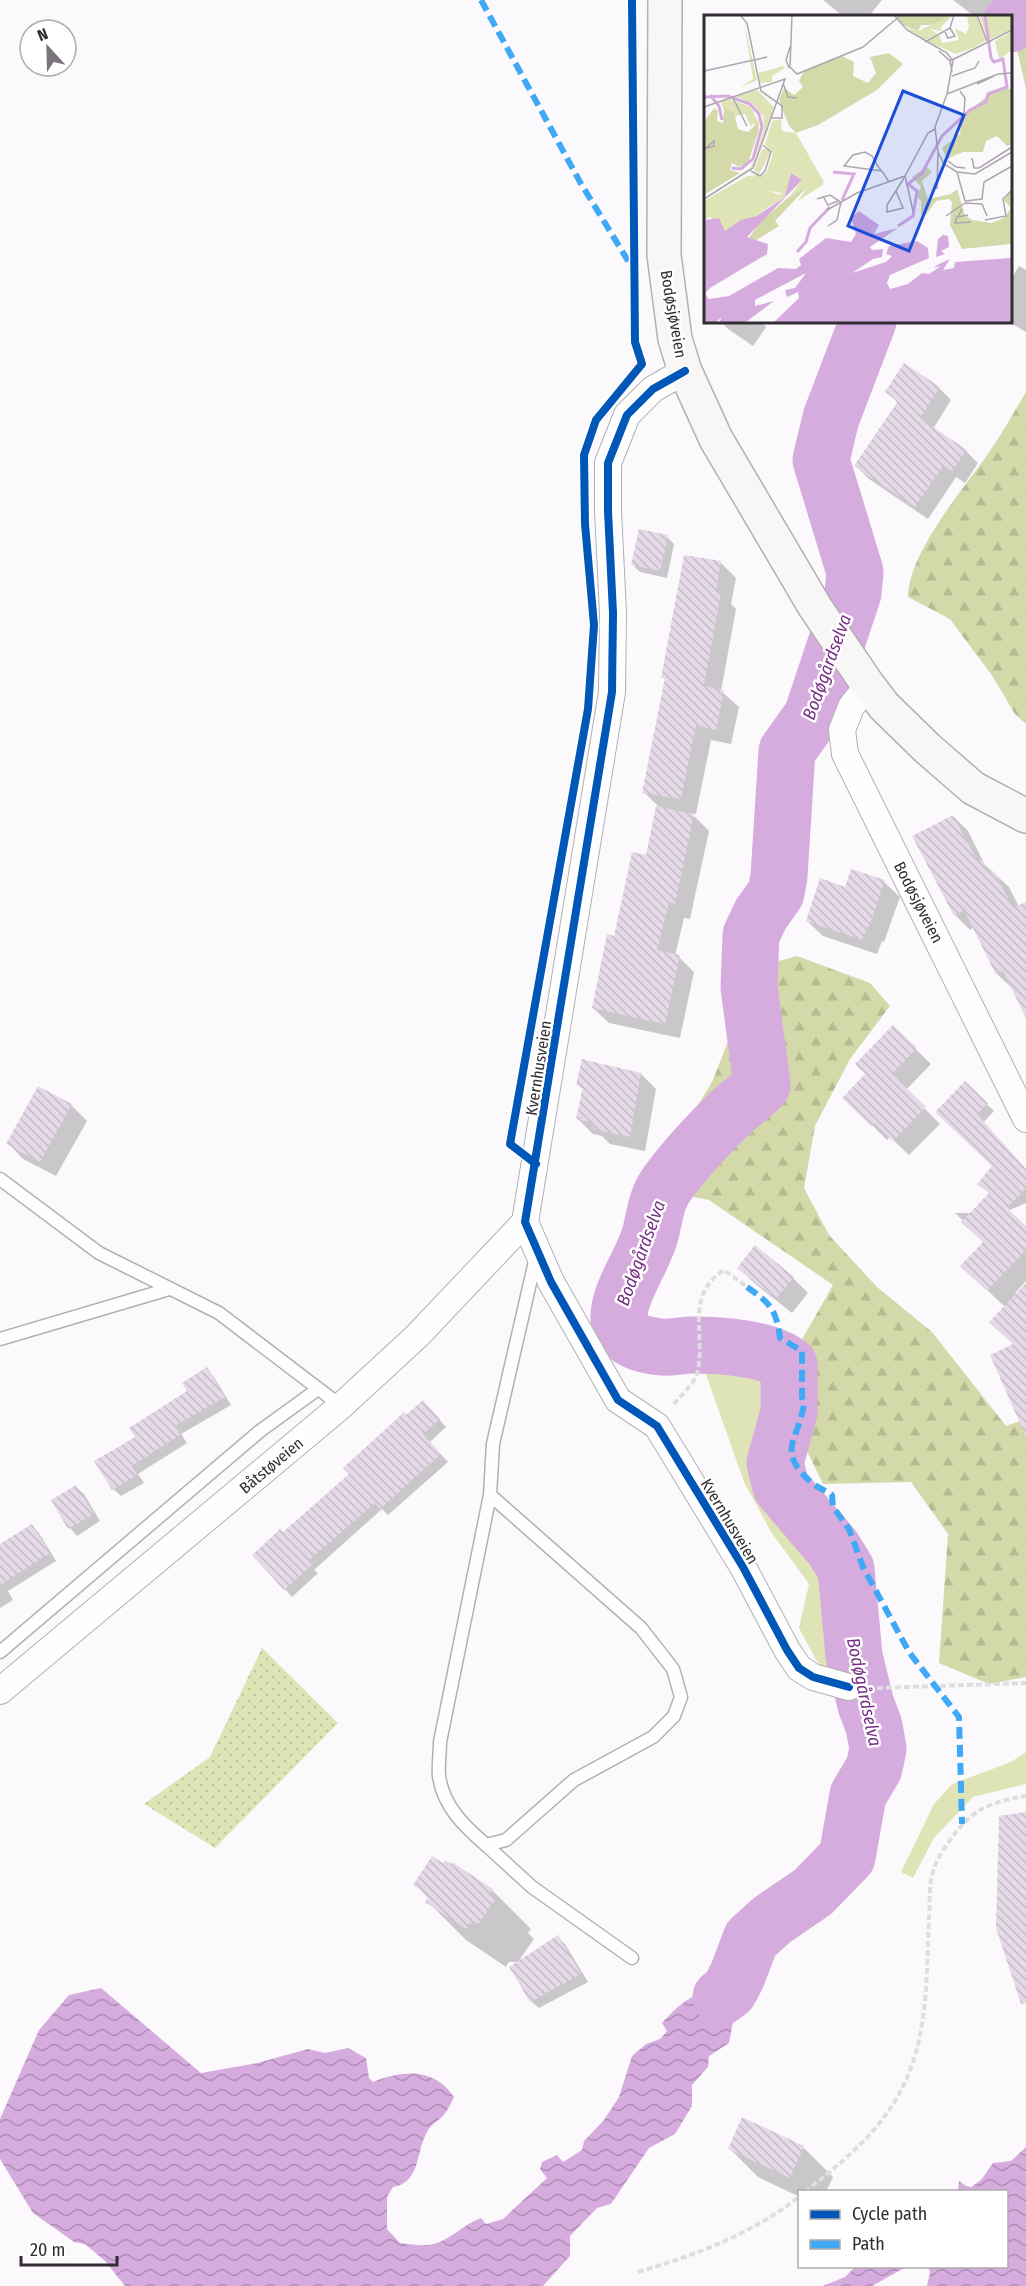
<svg xmlns="http://www.w3.org/2000/svg" width="1026" height="2286" font-family="'Fira Sans Condensed',sans-serif">
<style>
.grass{fill:#dfe4b6}
.forest{fill:url(#forest-firs)}
.park{fill:url(#park-dots)}
.water{fill:url(#water-waves)}
.shadow{fill:#0003}
.lines{fill:none;stroke-linecap:round;stroke-linejoin:round}
.river{stroke:#d6acde;stroke-width:57}
.building{fill:url(#building-back-hatch)}
.lane-casing{stroke:#b3b0b3;stroke-width:15}
.street-casing{stroke:#b3b0b3;stroke-width:28}
.secondary-casing{stroke:#b3b0b3;stroke-width:36}
.path{stroke:#dfdedf;stroke-width:4;stroke-dasharray:6 3;stroke-linecap:butt}
.lane{stroke:#fffeff;stroke-width:12}
.street{stroke:#fffeff;stroke-width:26}
.secondary{stroke:#f8f7f5;stroke-width:33}
.quiet{stroke:#3fa9f5;stroke-width:6;stroke-dasharray:12 6;stroke-linecap:butt}
.cycleway-casing{stroke:#fff;stroke-width:11}
.cycleway{stroke:#0057b8;stroke-width:8}
.labels{text-anchor:middle;stroke-width:5;stroke-linejoin:round;paint-order:stroke}
.street-label{font-size:16px;fill:#312d32;stroke:#fff}
.water-label{font-size:18px;font-style:italic;fill:#753082;stroke:#fff}
.inset-river{fill:none;stroke:#d6acde;stroke-width:3}
.inset-road{fill:none;stroke:#aba7ac;stroke-width:1.5}
.view{fill:#1d4ed8;fill-opacity:0.15;stroke:#1d4ed8;stroke-width:3}
.inset-edge{fill:none;stroke:#312d32;stroke-width:3}
</style>
<defs>
<pattern id="forest-firs" width="22" height="20" patternUnits="userSpaceOnUse" patternTransform="scale(1.5)"><rect width="22" height="20" fill="#d4d9aa"/><path d="M5 1l3.5 6h-7zM16 11l3.5 6h-7z" fill="#b6bb93"/></pattern>
<pattern id="park-dots" width="8" height="8" patternUnits="userSpaceOnUse" patternTransform="scale(1.5)"><rect width="8" height="8" fill="#dfe4b6"/><path d="M2 2h.1M6 6h.1" fill="none" stroke="#c0c49d" stroke-width="1.8" stroke-linecap="round"/></pattern>
<pattern id="water-waves" width="16" height="10" patternUnits="userSpaceOnUse" patternTransform="scale(1.5)"><rect width="16" height="10" fill="#d6acde"/><path d="M0 5q4-4 8 0t8 0" fill="none" stroke="#ae8cb5"/></pattern>
<pattern id="building-back-hatch" width="6" height="6" patternUnits="userSpaceOnUse" patternTransform="scale(1.5)"><rect width="6" height="6" fill="#e5d9e8"/><path d="M-1 5l2 2M0 0l6 6M5-1l2 2" fill="none" stroke="#c5bbc7"/></pattern>
</defs>
<rect width="100%" height="100%" fill="#fcf9fd"/>
<g class="grass">
<path d="M704,1350l72,11 8,6 -1,31 -15,58 13,41 21,30 9,21 31,24 10,104 -26,-4 -10,-12 -17,-32 10,-44 -38,-52 -27,-50 -40,-113z"/>
<path d="M1026,1752v32l-53,13 -39,41 -21,40 -12,-6 33,-68 18,-20 59,-22z"/>
</g>
<g class="forest">
<path d="M1026,9v80l-15,-67z"/>
<path d="M1026,392v332l-11,-10 -22,-37 -43,-58 -42,-22c1,-46 56,-108 82,-146 13,-19 24,-39 36,-59z"/>
<path d="M797,956l73,27 20,23 -40,53 -35,67 -11,62 25,47 48,52 55,45 74,94 20,-7v258l-37,7 -50,-21 9,-129 -37,-52 -88,2 -16,-33 7,-62 -18,-39 37,-65 -124,-85 -21,-4 -43,2 -10,-3 41,-53 37,-62 36,-93 15,-22z"/>
</g>
<path class="park" d="M262,1648l76,75 -123,125 -71,-44 66,-47z"/>
<g class="water">
<path d="M101,1988l100,85 56,-10 51,-14 17,4 23,-5 18,10 3,20 4,4c29,-12 61,-15 81,15 -3,6 -7,15 -12,20 -7,6 -12,8 -16,17 -10,19 -6,49 -33,53l-6,10v32l13,14c9,1 20,3 29,2 20,-3 33,-20 52,-27l5,6 17,-5 44,-41 -7,-9 2,-7 15,-7 6,7 19,-12 2,-9 20,-21 15,-23 13,-41 14,-12 14,-5 7,-8 -5,-8c21,-24 51,-48 73,-12l-6,32 -20,13 -1,11 -16,18v21l-17,28 -26,14 -38,56 -14,4 -27,28v20l-27,30h-418l-20,-25 -20,-17 -11,-2 -41,-29 -33,-54v-40l39,-89 30,-35z"/>
<path d="M1026,2147v139h-99l3,-14 -2,-5 78,-1v-74l-48,-1 1,-10 7,5 5,1 10,-7 12,-17 18,-2z"/>
<path d="M852,2267h54l-34,19h-49l22,-9 8,-8z"/>
</g>
<g class="shadow">
<path d="M823,0h59l-13,16h-26z"/>
<path d="M953,0h57l-13,16h-23z"/>
<path d="M1019,266l7,4v62l-19,-11h3v-43l1,1z"/>
<path d="M721,321h39l6,6 -13,19 -25,-17z"/>
<path d="M939,388l12,12 -18,29 33,22 12,12 -13,20 -9,-6 -28,42 -59,-40 -13,-13 42,-63 -11,-11z"/>
<path d="M667,537l7,7 -7,34 -27,-6 -8,-8z"/>
<path d="M721,563l15,15 -5,26 5,5 -15,82 18,16 -8,37 -20,-4 -15,74 -5,-1 18,18 -19,88 -6,-1 -9,38 4,1 15,15 -14,66 -71,-15 -16,-15 23,-70 31,-81 11,-51 -14,-14 22,-111 -3,-4z"/>
<path d="M953,816l15,15 17,34 24,22 10,20 7,5v102l-14,-26 -15,-14 -23,-47 -4,3 -15,-15z"/>
<path d="M884,882l16,15 -16,45 -2,-1 -5,13 -54,-18 -16,-15 39,-32z"/>
<path d="M893,1027l38,37 -25,26 34,34 -31,31 -19,-18 -3,3 -43,-43 23,-23z"/>
<path d="M641,1074l15,15 -11,62 -35,-7 -8,-8 -9,-2 -15,-15 6,-29 -6,-5z"/>
<path d="M965,1083l29,28 -11,12 43,50v30l-16,7 -23,-19 7,-25z"/>
<path d="M71,1105l16,16 -31,55 -33,-17 -15,-16z"/>
<path d="M955,1213h56l15,15v53l-11,12 11,10v118l-11,-76 -10,-38 -43,-41 23,-24z"/>
<path d="M755,1248l38,30 15,15 -16,20 -38,-30 -15,-15z"/>
<path d="M206,1369l8,8 17,28 -50,29 6,9 -49,31 6,9 -23,13 -8,-7 24,-51 52,-46z"/>
<path d="M430,1409l16,18 -16,15 18,20 -60,53 -6,-6 -68,61 4,3 -26,24 -7,-8 -2,-55 68,-60 55,-57z"/>
<path d="M76,1487l8,7 16,27 -23,15 -7,-8 -17,-27z"/>
<path d="M32,1526l7,7 17,28 -48,30 5,9 -13,8v-50z"/>
<path d="M443,1865l9,1 40,24 39,39 -3,4 6,6 -16,23h-9l-3,5 -40,-27 -39,-39 2,-2 -14,-15z"/>
<path d="M558,1937l7,7 23,38 -49,26 -8,-7z"/>
<path d="M743,2119l61,29 29,29 -7,15h-26v5l-42,-20 -29,-29z"/>
</g>
<g class="lines">
<g class="river">
<path d="M1010,24l16,-15"/>
<path d="M721,1997l8,-6 8,-15 14,-37 21,-19 41,-28 34,-35 11,-62 16,-27 4,-19 -4,-23 -8,-21 -12,-49 -8,-87 -13,-21 -52,-61 -6,-24 14,-51v-47c-20,-17 -70,-20 -96,-20 -11,0 -22,3 -32,2 -81,-8 -22,-72 -11,-112 6,-22 5,-36 20,-55 17,-23 38,-45 58,-65 11,-11 24,-18 34,-30l-13,-98 2,-52 10,-21 15,-21 3,-17 8,-125 25,-35 41,-123 2,-21 -34,-112 10,-42 37,-97"/>
</g>
</g>
<g class="building">
<path d="M904,363l36,24 -20,31 47,32 -15,21 -9,-5 -28,41 -61,-41 44,-65 -13,-9z"/>
<path d="M639,529l29,6 -8,36 -29,-6z"/>
<path d="M684,555l37,6 -5,30 5,1 -17,94 20,4 -8,40 -20,-5 -15,74 -39,-6 23,-115h-4z"/>
<path d="M656,806l38,8 -19,90 -6,-1 -12,47 23,5 -15,69 -73,-16 15,-74 7,2 18,-84 14,3z"/>
<path d="M953,815l25,47 4,-2 7,14 5,-3 19,37 13,-6v116l-23,-47 -7,4 -32,-65 -10,6 -42,-80z"/>
<path d="M851,869l34,11 -16,47h-2l-5,13 -56,-19 14,-43 25,9z"/>
<path d="M893,1025l24,23 -25,26 34,33 -33,34 -19,-18 -3,3 -29,-28 23,-24 -10,-10z"/>
<path d="M582,1059l59,14 -11,64 -37,-8 1,-6 -18,-4 7,-33 -7,-1z"/>
<path d="M965,1081l23,22 -11,11 49,55v19l-19,20 19,18v24l-39,41 -27,-25 23,-24 -22,-20 28,-29 -12,-9 15,-18 -57,-54z"/>
<path d="M38,1086l34,18 -32,58 -34,-18z"/>
<path d="M755,1245l39,32 -18,22 -39,-31z"/>
<path d="M1026,1283v154l-36,-82 23,-11 -24,-22z"/>
<path d="M207,1367l18,30 -50,29 5,9 -48,31 5,9 -25,15 -18,-29 41,-24 -6,-9 58,-37 -5,-8z"/>
<path d="M423,1400l17,19 -17,15 18,20 -61,55 -5,-6 -67,58 4,4 -28,25 -32,-35 28,-26 3,3 66,-58 -6,-6 61,-56 2,3z"/>
<path d="M76,1485l18,29 -26,15 -17,-29z"/>
<path d="M32,1524l18,29 -50,32v-41z"/>
<path d="M1026,1812v191l-5,1 -25,-76 3,-112z"/>
<path d="M432,1856l11,7 2,-3 6,4 1,-2 41,27 -3,5 6,4 -17,25h-9l-4,6 -41,-27 4,-6 -16,-11z"/>
<path d="M558,1935l23,39 -51,28 -21,-35z"/>
<path d="M742,2117l62,29 -14,32 -62,-29z"/>
</g>
<g class="lines">
<g class="lane-casing">
<g id="lane">
<path d="M0,1179l99,74 120,60 122,93"/>
<path d="M0,1339l169,-50"/>
<path d="M490,1495l151,133 32,41 8,28 -7,19 -21,21 -79,43 -68,60 -20,5c-22,-19 -43,-39 -47,-69 -1,-11 1,-23 1,-34l50,-247 3,-51 43,-187"/>
<path d="M0,1652l260,-221 58,-42"/>
<path d="M486,1845l46,42 100,71"/>
</g>
</g>
<g class="street-casing">
<g id="street">
<path d="M685,371l-32,18 -26,26 -19,48v48l5,102 -1,79 -87,530 26,60 67,118 39,26 86,141 44,83 12,18 14,9 36,10"/>
<path d="M868,685l-17,22 -9,23 3,24 181,365"/>
<path d="M0,1691l341,-285 76,-70 108,-114"/>
</g>
</g>
<g class="secondary-casing">
<path id="secondary" d="M665,0l-1,255 11,84 10,32 31,68 99,168 53,78 16,21 43,42 46,40 53,28"/>
</g>
<g class="path">
<path d="M674,1404c7,-9 20,-20 23,-30 10,-39 -14,-77 27,-104l23,17"/>
<path d="M877,1688l149,-5"/>
<path d="M805,2192c50,-40 93,-75 111,-140 12,-43 11,-91 13,-135 1,-12 0,-25 2,-37 2,-13 9,-26 17,-37 23,-33 38,-40 78,-47"/>
<path d="M638,2272c58,-17 114,-38 162,-76"/>
</g>
<use href="#lane" class="lane"/>
<use href="#street" class="street"/>
<use href="#secondary" class="secondary"/>
<g class="quiet">
<path d="M481,0l99,182 53,87"/>
<path d="M747,1287c24,17 29,22 33,51l22,13v46l2,8c-7,38 -28,46 8,78 7,6 14,7 20,12l1,12 16,22 14,38 46,85 50,65 3,107"/>
</g>
<g class="cycleway-casing">
<g id="cycleway">
<path d="M685,371l-32,18 -26,26 -19,48v48l5,102 -1,79 -87,530 26,60 67,118 39,26 86,141 44,83 12,18 14,9 36,10"/>
<path d="M536,1164l-26,-20 78,-435 6,-84 -9,-101 -1,-69 12,-35 46,-56 -7,-22 -3,-342"/>
</g>
</g>
<use href="#cycleway" class="cycleway"/>
</g>
<g class="labels">
<g class="street-label">
<text transform="translate(674 314) rotate(80)" y="6">Bodøsjøveien</text>
<text transform="translate(919 902) rotate(63)" y="6">Bodøsjøveien</text>
<text transform="translate(538 1068) rotate(-81)" y="6">Kvernhusveien</text>
<text transform="translate(271 1465) rotate(-40)" y="6">Båtstøveien</text>
<text transform="translate(730 1521) rotate(59)" y="6">Kvernhusveien</text>
</g>
<g class="water-label">
<text transform="translate(827 667) rotate(-70)" y="6">Bodøgårdselva</text>
<text transform="translate(641 1253) rotate(-70)" y="6">Bodøgårdselva</text>
<text transform="translate(864 1692) rotate(78)" y="6">Bodøgårdselva</text>
</g>
</g>
<g transform="translate(704 15)">
<rect width="308" height="308" fill="#fcf9fd"/>
<path d="M40,7l13,58 -17,8 13,-9zM79,51l2,2 -13,8v6l-12,1 -2,-10zM53,75l17,17 -18,55 -6,8 -46,28 46,-30 5,-9 9,-31 -1,-12 -10,-12 -17,-8zM23,83l24,9 9,18 -8,-1 -1,4 -6,-14 -12,3 -9,-7 -4,-9zM77,104l1,12 14,2 28,49 -9,13 6,-9 -23,15 9,-14 -17,9 12,-16 -11,-7 -9,20 -13,-2 -8,18 3,1 -7,6 -32,15 -15,-14 -6,3v-19l43,-25 19,-2 7,-20 -8,-10 7,-23zM58,134h7l1,5 -11,20 -5,-4z" fill="#dfe4b6"/>
<path d="M197,0h49l-11,10h-18l-3,6 -15,-6 -5,-5zM185,38l14,11 -26,26 -59,35 -22,8 -7,-7 -10,-26 5,-12 10,7 9,-8 -4,-6 5,-10 38,-15 12,6 -1,14 15,7 8,-10 -6,-16zM300,73l7,1 1,55 -5,2 -10,-10 -11,5 -3,11h-20l-16,7 -5,-11 18,-14 2,-18 33,-26zM20,92l10,6 4,16 10,3 10,-10 1,8 -11,33 -9,4 -7,-4 -2,7 10,3 -36,22v-73l10,-14 4,3 -1,10 6,2zM223,152l5,5 -10,9 6,18 23,-5 6,-5 8,26 7,5 19,3 13,-5 7,-10 -7,-8 7,-9v53l-49,5 -12,-24 2,-23 -3,-3 -13,2 -10,14 -5,-1v-13l-5,-5 5,-9 -9,-10zM103,172l-32,34 4,5 -26,16 -4,-4 11,-16 30,-26z" fill="#d4d9aa"/>
<path d="M85,160l3,4 -7,18 -21,13 -5,-3 10,-16 11,4z" fill="#dfe4b6"/>
<path d="M249,0l-12,12 1,4 -12,-2 7,5 -12,6 -20,-13 13,4zM263,0h9l10,25 -13,8 -17,6 -30,-13 17,-8 -4,2 3,8 17,-3 -4,-12 11,6 3,-7zM286,0h21v15l-23,10 -8,-22zM307,17v19l-12,8 -4,-18z" fill="#dfe4b6"/>
<path d="M87,158l11,7 -55,57 21,7 -1,10 -57,34 -5,6 4,5 20,-3 49,-28 18,1 5,-4 -2,-6 27,-21 25,4 5,-8 -5,-16 8,-7 20,14 -5,9 24,-6 -28,19 2,3 11,-1 -1,8 -9,2 -21,14 34,-11 6,-6 -6,-2 3,-8 28,-5 11,7 1,10 -39,17 -3,8 3,6 18,-5 14,-11 7,1 12,-8 -7,2 3,-3 13,-6 -7,11 11,-2 1,-6 56,-4v64h-237l25,-24 -1,-6 -11,5 -2,-7 10,-2 11,-15 -51,27v6l19,-5 -28,21h-27l3,-5 -6,5h-12v-102l15,-2 6,13 16,-11 16,-4 28,-19zM239,220l5,1 1,11 -8,4 4,3 -9,3 2,-18z" fill="#d6acde"/>
<path class="inset-river" d="M6,80l9,11 3,14M0,82l24,-1 22,8 9,10 3,13 -9,32 -12,10 -9,-1M129,157l21,2 -12,26M194,211l15,-10 4,-25 -9,-7 14,-11 20,-37 28,-26 16,-8 2,-8 19,-7 -4,-28 -9,3 -3,-4 -6,-42M93,237l9,-10 4,-14 20,-21"/>
<path class="inset-road" d="M36,0l7,8 14,68 21,15v12h-10M88,0l-2,52 7,7 66,-27 38,-32M190,0l13,15 40,23 6,8 -6,33 -12,33 3,25 6,12 13,8 18,2 37,-22M273,0l10,26M241,17l3,6 7,-2 -5,-8M221,27l25,-14 4,-13M235,36l11,10 2,11M246,46l62,-31M85,53l-3,-8 4,-13M0,56l63,-14M248,61l23,-8 4,-7M79,68l5,14 9,1M273,69l17,-8M256,76l5,7 -1,15M243,79l51,-20 14,-1M29,83l14,28M0,92l81,-28 -32,89 -49,31M0,134l10,-3v-5l-9,8M268,143l2,10h5l33,-21M244,146l8,6 9,1M47,156l9,5 5,-5 6,-19 -8,-7M178,156l-38,-5 9,-11 12,-3 7,4 7,12 5,6 5,8M253,157l8,29M233,174l1,-37M192,176l7,17 -16,4v-7l17,-27M119,181l5,9 10,-4M113,184l13,-4 11,7 -4,18 -9,6M261,186l17,-2 2,-17 28,-16M261,188l17,1 5,12M258,194l-4,8 10,-2M123,195l30,-17 48,-17M209,196l-8,-35 23,-43 7,-4M242,201l19,-13M253,201l-2,7 16,-1M281,205l21,-4 -3,-17 9,-9"/>
<path class="view" d="M199,76l61,24 -55,136 -61,-25z"/>
<rect width="308" height="308" class="inset-edge"/>
</g>
<rect x="798" y="2190" width="210" height="78" fill="#ffffff" stroke="#adabad" stroke-width="1.5"/>
<rect x="810" y="2210" width="30" height="9" fill="#0057b8" stroke="#adabad" stroke-width="1.5"/>
<text x="852" y="2220" font-size="18" fill="#312d32">Cycle path</text>
<rect x="810" y="2240" width="30" height="9" fill="#3fa9f5" stroke="#adabad" stroke-width="1.5"/>
<text x="852" y="2250" font-size="18" fill="#312d32">Path</text>
<g transform="translate(48 48) rotate(338)"><circle r="28" fill="#ffffff" stroke="#adabad" stroke-width="1.5"/>
<path d="M0-4.5L10 22L0 15L-10 22Z" fill="#787479"/>
<text y="-9" font-size="16" font-weight="bold" text-anchor="middle" fill="#312d32">N</text>
</g>
<path d="M21 2256v9h96v-9" fill="none" stroke="#312d32" stroke-width="3"/>
<text x="30" y="2256" font-size="18" fill="#312d32" stroke="#ffffff" stroke-width="4.5" paint-order="stroke">20 m</text>
</svg>
